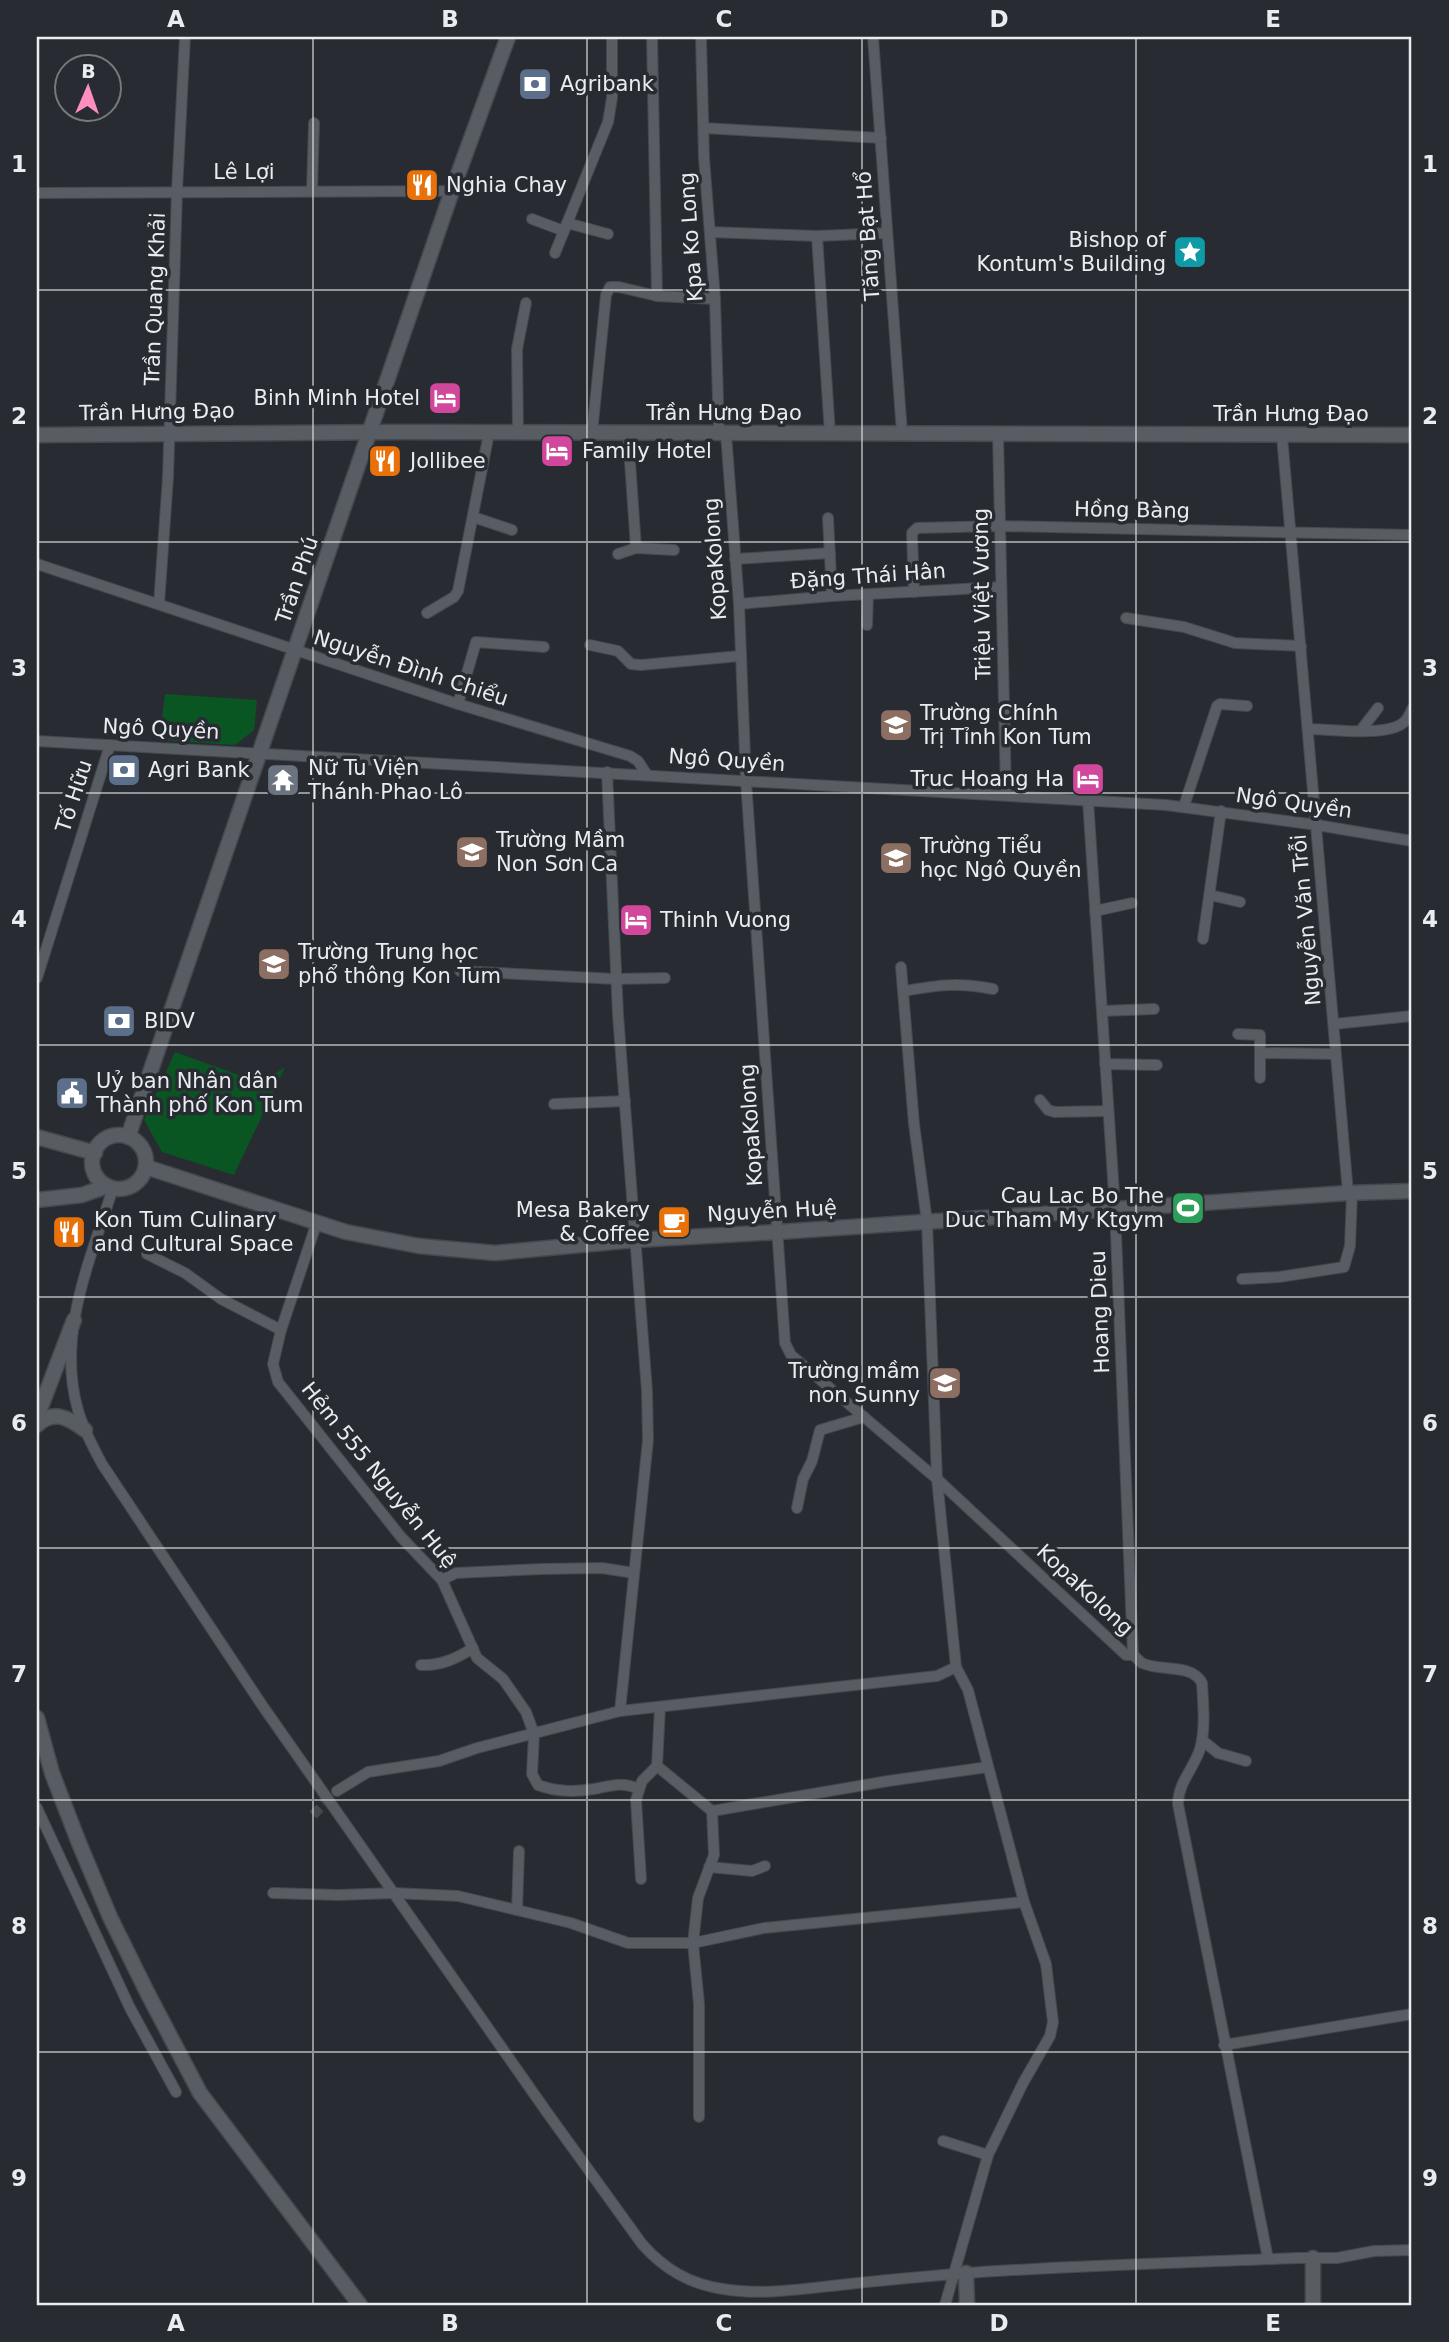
<svg xmlns="http://www.w3.org/2000/svg" width="1449" height="2342" font-family="'DejaVu Sans',sans-serif">
<style>
.green{fill:#095623}
.lines{fill:none;stroke-linecap:round;stroke-linejoin:round}
.street-tunnel{stroke:#45494e;stroke-width:10;stroke-dasharray:10 5;stroke-linecap:butt}
.street-casing{stroke:#45484d;stroke-width:12}
.secondary-casing{stroke:#45484d;stroke-width:17}
.street{stroke:#585c63;stroke-width:10}
.secondary{stroke:#585c63;stroke-width:14}
.grid{fill:none;stroke:#e9ecf0;stroke-width:2;stroke-opacity:0.55}
.labels{text-anchor:middle;stroke-width:7;stroke-linejoin:round;paint-order:stroke}
.poi-label{font-size:21px;fill:#e9ecf0;stroke:#282c32;text-anchor:start}
.street-label{font-size:21px;fill:#e9ecf0;stroke:#282c32}
.neatline{fill:none;stroke:#e9ecf0;stroke-width:2.5}
.grid-label{font-size:23px;text-anchor:middle;font-weight:bold;fill:#e9ecf0}
</style>
<rect width="100%" height="100%" fill="#282c32"/>
<g class="green">
<path d="M165,694l92,6 -3,30 -19,15 -76,-5z"/>
<path d="M175,1052l86,31 24,-16 -51,108 -72,-23 -18,-32z"/>
</g>
<g class="lines">
<path class="street-tunnel" d="M313,1815l24,-24"/>
<g class="street-casing">
<g id="street">
<path d="M652,37l5,259"/>
<path d="M701,37l3,121 11,141 4,135"/>
<path d="M873,37l29,396"/>
<path d="M704,128l177,10"/>
<path d="M312,191l2,-68"/>
<path d="M37,193l415,-2"/>
<path d="M532,219l32,12"/>
<path d="M567,223l41,11"/>
<path d="M710,232l107,4 70,-3"/>
<path d="M817,236l13,198"/>
<path d="M555,253l53,-131 4,-24v-61"/>
<path d="M518,432l-1,-83 9,-46"/>
<path d="M592,433l14,-138 4,-8h9l38,9 58,3"/>
<path d="M628,433l8,115"/>
<path d="M726,434l13,170 7,177 39,562 6,12 146,124 189,176h7c3,2 6,6 9,8 18,9 50,0 60,20 1,20 4,45 -2,66 -6,19 -22,34 -22,55l90,455"/>
<path d="M998,434l8,360"/>
<path d="M1282,436l66,757"/>
<path d="M473,517l39,13"/>
<path d="M828,518l4,78"/>
<path d="M618,554l18,-6 38,2"/>
<path d="M735,559l95,-6"/>
<path d="M37,564l421,140 172,52 8,5 9,14"/>
<path d="M914,592l-2,-59 5,-5 82,-2 413,9"/>
<path d="M159,604l9,-127 9,-286 8,-154"/>
<path d="M739,604l93,-8 169,-9"/>
<path d="M427,613l27,-16 4,-6 31,-158"/>
<path d="M1126,618l58,9 51,16 66,3"/>
<path d="M867,625l1,-31"/>
<path d="M590,645l28,6 13,13 10,1 99,-9"/>
<path d="M458,704l18,-62 68,5"/>
<path d="M1308,729c23,0 77,8 95,-6 4,-3 7,-9 9,-14"/>
<path d="M1361,730l17,-22"/>
<path d="M37,741l1129,64 151,20 95,16"/>
<path d="M607,772l11,243 29,376 1,49 -28,271"/>
<path d="M1088,800l27,409 18,446"/>
<path d="M1184,806l33,-100 3,-2 27,2"/>
<path d="M1210,895l30,7"/>
<path d="M1095,911l37,-8"/>
<path d="M1203,939l18,-128"/>
<path d="M901,967l13,157 13,98 10,257 19,188 12,23 56,212 22,62 7,58 -3,14 -27,47 -35,72 -43,150"/>
<path d="M460,971l156,8 49,-1"/>
<path d="M37,978l73,-233"/>
<path d="M904,991c35,-6 54,-9 89,-2"/>
<path d="M1102,1011l52,-2"/>
<path d="M1334,1024l78,-8"/>
<path d="M1238,1034l22,1v43"/>
<path d="M1261,1053l75,1"/>
<path d="M1105,1064l52,1"/>
<path d="M1040,1100l8,10 7,2 53,-1"/>
<path d="M554,1104l71,-3"/>
<path d="M113,1188c-22,70 -57,147 -35,222 5,19 15,37 24,54l160,241 284,406 96,133c22,25 47,40 81,45 42,7 84,-1 126,-5 35,-4 70,-7 105,-10 115,-9 230,-11 344,-16h39l37,-7 38,-1"/>
<path d="M317,1222l-36,108 -8,34 5,18 123,155 41,43 35,78 26,21 23,33 8,22 -2,40 6,11c19,7 36,7 56,4 16,-3 28,-8 45,0"/>
<path d="M147,1254l38,19 36,26 60,31"/>
<path d="M1242,1279l37,-2 65,-10 6,-21 2,-53"/>
<path d="M797,1508l6,-29 9,-18 8,-31 44,-13"/>
<path d="M442,1580l14,-7 86,-4 60,-1 32,5"/>
<path d="M421,1665c19,1 35,-6 52,-17"/>
<path d="M660,1707l-3,59 55,45 2,44 -16,43 -5,45 6,61v113"/>
<path d="M1202,1740l16,13 28,8"/>
<path d="M337,1791l31,-19 71,-11 38,-13 143,-37 317,-35 19,-9"/>
<path d="M37,1808l93,200 46,84"/>
<path d="M712,1811l176,-30 100,-14"/>
<path d="M709,1867l43,4 13,-5"/>
<path d="M641,1879l-5,-79 6,-19 15,-15"/>
<path d="M273,1893l65,2 56,-2 64,3 113,27 57,20h65l71,-15 260,-26"/>
<path d="M517,1910l2,-59"/>
<path d="M1224,2045l188,-31"/>
<path d="M943,2141l45,14"/>
</g>
</g>
<g class="secondary-casing">
<g id="secondary">
<path d="M37,435l356,-3 1019,3"/>
<circle cx="119" cy="1162" r="27"/>
<path d="M37,1137l58,16"/>
<path d="M128,1137l324,-946 56,-154"/>
<path d="M146,1167l200,65 73,14 76,7 140,-13 143,-8 570,-39 64,-2"/>
<path d="M37,1200l45,-5 25,-9"/>
<path d="M37,1417l37,-97"/>
<path d="M37,1425c16,-16 32,-7 48,5"/>
<path d="M37,1718l15,55 27,70 31,74 38,77 52,99 160,212"/>
<path d="M1313,2258v47"/>
<path d="M966,2273l1,32"/>
</g>
</g>
<use href="#street" class="street"/>
<use href="#secondary" class="secondary"/>
</g>
<path class="grid" d="M313,37v2268M587,37v2268M862,37v2268M1136,37v2268M37,290h1375M37,542h1375M37,793h1375M37,1045h1375M37,1297h1375M37,1548h1375M37,1800h1375M37,2052h1375"/>
<defs>
<g id="bank-square" transform="scale(1.75)"><rect x="-9" y="-9" width="18" height="18" rx="4" fill="#5c6f8a" stroke="#282c32"/><path d="M-6-4H6V4H-6ZM0-2.3a2.3 2.3 0 1 0 0 4.6a2.3 2.3 0 1 0 0-4.6Z" fill="#fff"/></g>
<g id="restaurant-square" transform="scale(1.75)"><rect x="-9" y="-9" width="18" height="18" rx="4" fill="#e8710a" stroke="#282c32"/><path d="M-5-6h1v4h1v-4h1v4h1v-4h1v5L-1.5 .5V6h-2V.5L-5-1ZM5-6V6H3V1.5H1.5Q1.5-4 5-6Z" fill="#fff"/></g>
<g id="sight-square" transform="scale(1.75)"><rect x="-9" y="-9" width="18" height="18" rx="4" fill="#0f9aa8" stroke="#282c32"/><path d="M0-6L1.8-2.2L6-1.7L2.9 1.2L3.7 5.4L0 3.3L-3.7 5.4L-2.9 1.2L-6-1.7L-1.8-2.2Z" fill="#fff"/></g>
<g id="hotel-square" transform="scale(1.75)"><rect x="-9" y="-9" width="18" height="18" rx="4" fill="#d1479c" stroke="#282c32"/><path d="M-6-4.5h1.5V1H6V5H4.5V3h-9V5H-6ZM-4 0a1.8 1.8 0 1 1 3.6 0ZM.5 0V-2.5h3Q6-2.5 6 0Z" fill="#fff"/></g>
<g id="school-square" transform="scale(1.75)"><rect x="-9" y="-9" width="18" height="18" rx="4" fill="#8d6e63" stroke="#282c32"/><path d="M0-5L7-2L0 1L-7-2ZM-4 1L0 2.5L4 1V4Q0 6-4 4Z" fill="#fff"/></g>
<g id="temple-square" transform="scale(1.75)"><rect x="-9" y="-9" width="18" height="18" rx="4" fill="#6b7280" stroke="#282c32"/><path d="M0-6L5-2H3V0L6.5 2.5H4V6H1.5V3h-3V6H-4V2.5H-6.5L-3 0V-2H-5Z" fill="#fff"/></g>
<g id="civic-square" transform="scale(1.75)"><rect x="-9" y="-9" width="18" height="18" rx="4" fill="#5c6f8a" stroke="#282c32"/><path d="M-.6-6.5H3V-4.5H.6V-3L4-1V1h2V6H-6V1h2V-1L-.6-3ZM-1.2 2.5V6h2.4V2.5Z" fill="#fff"/></g>
<g id="stadium-square" transform="scale(1.75)"><rect x="-9" y="-9" width="18" height="18" rx="4" fill="#2e9e5b" stroke="#282c32"/><path d="M0-5a6.5 5 0 1 0 0 10a6.5 5 0 1 0 0-10ZM-3.5-1.8h7v3.6h-7Z" fill="#fff"/></g>
<g id="cafe-square" transform="scale(1.75)"><rect x="-9" y="-9" width="18" height="18" rx="4" fill="#e8710a" stroke="#282c32"/><path d="M-5.5-4.5H6V0H3Q3 3.5 0 3.5H-2.5Q-5.5 3.5-5.5 0ZM3-3.2v2h1.7v-2ZM-6 4.5H4V6H-6Z" fill="#fff"/></g>
</defs>
<g fill-rule="evenodd">
<use href="#bank-square" x="535" y="84"/>
<use href="#restaurant-square" x="422" y="185"/>
<use href="#sight-square" x="1190" y="252"/>
<use href="#hotel-square" x="445" y="398"/>
<use href="#hotel-square" x="557" y="451"/>
<use href="#restaurant-square" x="385" y="461"/>
<use href="#school-square" x="896" y="725"/>
<use href="#bank-square" x="124" y="770"/>
<use href="#hotel-square" x="1088" y="779"/>
<use href="#temple-square" x="283" y="780"/>
<use href="#school-square" x="472" y="852"/>
<use href="#school-square" x="896" y="858"/>
<use href="#hotel-square" x="636" y="920"/>
<use href="#school-square" x="274" y="964"/>
<use href="#bank-square" x="119" y="1021"/>
<use href="#civic-square" x="72" y="1093"/>
<use href="#stadium-square" x="1188" y="1208"/>
<use href="#cafe-square" x="674" y="1222"/>
<use href="#restaurant-square" x="69" y="1232"/>
<use href="#school-square" x="945" y="1383"/>
</g>
<g class="labels">
<g class="poi-label">
<text x="560" y="91">Agribank</text>
<text x="446" y="192">Nghia Chay</text>
<text x="1166" y="247" text-anchor="end">Bishop of<tspan x="1166" dy="24">Kontum's Building</tspan></text>
<text x="420" y="405" text-anchor="end">Binh Minh Hotel</text>
<text x="582" y="458">Family Hotel</text>
<text x="410" y="468">Jollibee</text>
<text x="920" y="720">Trường Chính<tspan x="920" dy="24">Trị Tỉnh Kon Tum</tspan></text>
<text x="308" y="775">Nữ Tu Viện<tspan x="308" dy="24">Thánh Phao Lô</tspan></text>
<text x="148" y="777">Agri Bank</text>
<text x="1064" y="786" text-anchor="end">Truc Hoang Ha</text>
<text x="496" y="847">Trường Mầm<tspan x="496" dy="24">Non Sơn Ca</tspan></text>
<text x="920" y="853">Trường Tiểu<tspan x="920" dy="24">học Ngô Quyền</tspan></text>
<text x="660" y="927">Thinh Vuong</text>
<text x="298" y="959">Trường Trung học<tspan x="298" dy="24">phổ thông Kon Tum</tspan></text>
<text x="144" y="1028">BIDV</text>
<text x="96" y="1088">Uỷ ban Nhân dân<tspan x="96" dy="24">Thành phố Kon Tum</tspan></text>
<text x="1164" y="1203" text-anchor="end">Cau Lac Bo The<tspan x="1164" dy="24">Duc Tham My Ktgym</tspan></text>
<text x="650" y="1217" text-anchor="end">Mesa Bakery<tspan x="650" dy="24">&amp; Coffee</tspan></text>
<text x="94" y="1227">Kon Tum Culinary<tspan x="94" dy="24">and Cultural Space</tspan></text>
<text x="920" y="1378" text-anchor="end">Trường mầm<tspan x="920" dy="24">non Sunny</tspan></text>
</g>
<g class="street-label">
<text x="244" y="179">Lê Lợi</text>
<text transform="translate(868 236) rotate(-94)" y="7">Tăng Bạt Hổ</text>
<text transform="translate(691 237) rotate(-94)" y="7">Kpa Ko Long</text>
<text transform="translate(155 299) rotate(-88)" y="7">Trần Quang Khải</text>
<text transform="translate(157 412) rotate(-1)" y="7">Trần Hưng Đạo</text>
<text x="724" y="420">Trần Hưng Đạo</text>
<text x="1291" y="421">Trần Hưng Đạo</text>
<text transform="translate(1132 510) rotate(1)" y="7">Hồng Bàng</text>
<text transform="translate(715 559) rotate(-94)" y="7">KopaKolong</text>
<text transform="translate(868 576) rotate(-4)" y="7">Đặng Thái Hân</text>
<text transform="translate(297 580) rotate(-71)" y="7">Trần Phú</text>
<text transform="translate(982 594) rotate(-91)" y="7">Triệu Việt Vương</text>
<text transform="translate(411 668) rotate(18)" y="7">Nguyễn Đình Chiểu</text>
<text transform="translate(161 729) rotate(3)" y="7">Ngô Quyền</text>
<text transform="translate(727 760) rotate(4)" y="7">Ngô Quyền</text>
<text transform="translate(74 796) rotate(-72)" y="7">Tố Hữu</text>
<text transform="translate(1294 803) rotate(8)" y="7">Ngô Quyền</text>
<text transform="translate(1306 920) rotate(-95)" y="7">Nguyễn Văn Trỗi</text>
<text transform="translate(751 1125) rotate(-94)" y="7">KopaKolong</text>
<text transform="translate(772 1211) rotate(-3)" y="7">Nguyễn Huệ</text>
<text transform="translate(1100 1312) rotate(-92)" y="7">Hoang Dieu</text>
<text transform="translate(379 1475) rotate(51)" y="7">Hẻm 555 Nguyễn Huệ</text>
<text transform="translate(1085 1590) rotate(43)" y="7">KopaKolong</text>
</g>
</g>
<rect width="1449" height="2342" fill="none" stroke="#282c32" stroke-width="77"/>
<g transform="translate(88 88) rotate(2)"><circle r="33" fill="#282c32" stroke="#75797e" stroke-width="2"/>
<path d="M0-5L12 26L0 18L-12 26Z" fill="#fd8ebe"/>
<text y="-10" font-size="19" font-weight="bold" text-anchor="middle" fill="#e9ecf0">B</text>
</g>
<rect x="38" y="38" width="1372" height="2266" class="neatline"/>
<g class="grid-label">
<text x="176" y="27">A</text>
<text x="450" y="27">B</text>
<text x="724" y="27">C</text>
<text x="999" y="27">D</text>
<text x="1273" y="27">E</text>
<text x="19" y="172">1</text>
<text x="1430" y="172">1</text>
<text x="19" y="424">2</text>
<text x="1430" y="424">2</text>
<text x="19" y="676">3</text>
<text x="1430" y="676">3</text>
<text x="19" y="927">4</text>
<text x="1430" y="927">4</text>
<text x="19" y="1179">5</text>
<text x="1430" y="1179">5</text>
<text x="19" y="1431">6</text>
<text x="1430" y="1431">6</text>
<text x="19" y="1682">7</text>
<text x="1430" y="1682">7</text>
<text x="19" y="1934">8</text>
<text x="1430" y="1934">8</text>
<text x="19" y="2186">9</text>
<text x="1430" y="2186">9</text>
<text x="176" y="2331">A</text>
<text x="450" y="2331">B</text>
<text x="724" y="2331">C</text>
<text x="999" y="2331">D</text>
<text x="1273" y="2331">E</text>
</g>
</svg>
